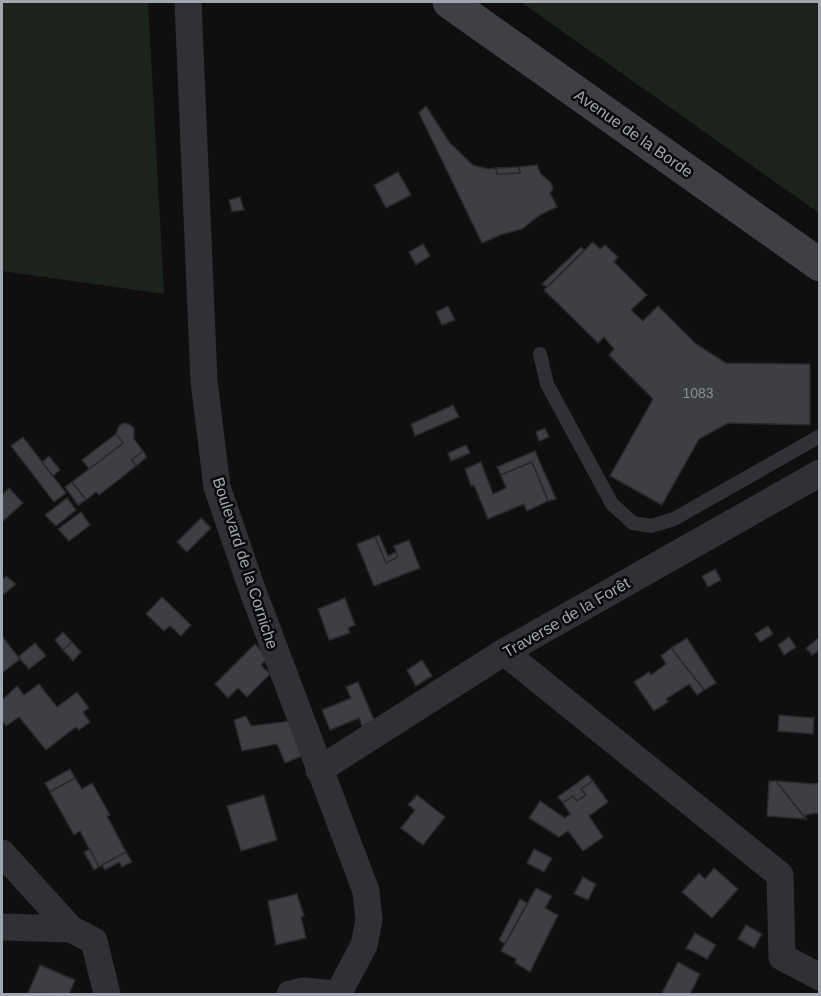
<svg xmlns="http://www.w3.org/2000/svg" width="821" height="996" font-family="Helvetica,sans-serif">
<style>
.green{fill:#1c231d}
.building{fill:#3e3f43;stroke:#29292c;stroke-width:1.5}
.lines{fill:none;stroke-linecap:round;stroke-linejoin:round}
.lane{stroke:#313135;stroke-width:14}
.street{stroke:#313135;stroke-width:27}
.secondary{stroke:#3f4045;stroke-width:33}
.labels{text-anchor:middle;stroke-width:5;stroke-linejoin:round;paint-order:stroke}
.number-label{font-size:14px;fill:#898c95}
.street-label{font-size:16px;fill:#a2a6b0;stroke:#0a0a0b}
</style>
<rect width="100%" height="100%" fill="#0f0f10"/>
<g class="green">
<path d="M2,2h146l16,292 -162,-23z"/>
<path d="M521,2h298v211z"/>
</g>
<g class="building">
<path d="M426,106l24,37 23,22 15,4 8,-1 1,6 23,-1 -1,-6 18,-2 4,9 10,9 2,6 -3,4 7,14 -17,8 -18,14 -22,6 -18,8 -63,-130z"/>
<path d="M519,167l1,6 -23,1 -1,-6z"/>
<path d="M398,172l13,23 -25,13 -12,-23z"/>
<path d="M240,197l4,13 -12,2 -3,-12z"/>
<path d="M593,242l7,7 5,-4 13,12 -4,5 33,33 -16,15 12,11 15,-15 38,38 30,19 84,1v61l-82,-2 -29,16 -37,66 -52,-29 43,-77 -44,-44 5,-6 -10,-12 -6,6 -54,-53z"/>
<path d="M423,244l7,12 -14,9 -7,-13z"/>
<path d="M581,247l3,3 -37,37 -5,-3z"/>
<path d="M448,306l7,14 -13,5 -6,-13z"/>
<path d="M453,405l6,12 -44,19 -4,-12z"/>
<path d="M124,423l5,1 5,4v11l9,12 -11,9 4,6 -37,29 -3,-3 -10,8 -14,-18 51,-39 -7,-9 3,-8z"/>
<path d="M545,428l4,9 -10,4 -3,-9z"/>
<path d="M116,434l7,9 -34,26 -7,-9z"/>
<path d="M23,437l43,56 -12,9 -43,-56z"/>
<path d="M466,445l4,8 -19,8 -3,-8z"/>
<path d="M143,451l4,6 -11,9 -4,-6z"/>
<path d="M535,451l21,48 -8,2 -16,-39 -31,13 -4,-8z"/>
<path d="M49,456l11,14 -7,6 -11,-14z"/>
<path d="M481,462l12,32 13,-6 -5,-13 31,-13 16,39 -21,10 -3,-7 -36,15 -14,-34 -3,1 -6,-17z"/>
<path d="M72,482l14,18 -8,5 -13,-18z"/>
<path d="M9,488l14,15 -21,19v-27z"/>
<path d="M67,498l9,12 -20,16 -11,-11z"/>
<path d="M81,512l9,13 -21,16 -11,-12z"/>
<path d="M201,518l10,10 -24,24 -10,-10z"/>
<path d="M379,535l9,21 8,-4 2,5 -12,6 -11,-26z"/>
<path d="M375,537l11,26 12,-6 -4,-11 15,-6 11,28 -46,18 -17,-42z"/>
<path d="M715,569l6,11 -13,7 -6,-11z"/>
<path d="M6,576l10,8 -12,10 -2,-2v-12z"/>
<path d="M162,597l29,28 -10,11 -11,-10 -6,5 -18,-17z"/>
<path d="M345,598l10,27 -7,3 2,5 -21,7 -11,-31z"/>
<path d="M768,626l5,8 -13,8 -5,-8z"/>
<path d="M63,632l9,10 -9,8 -8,-10z"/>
<path d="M2,636l18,23 -18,14z"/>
<path d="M789,637l7,10 -12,8 -6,-10z"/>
<path d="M820,637v13l-8,5 -6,-7z"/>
<path d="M687,638l29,45 -12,7 -33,-42z"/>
<path d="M72,642l9,10 -8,9 -10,-11z"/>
<path d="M35,643l11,13 -17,13 -11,-12z"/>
<path d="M255,644l13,14 -7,7 9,9 -23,23 -9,-9 -10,10 -13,-14z"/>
<path d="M671,648l33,42 -7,5 -8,-11 -23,15 2,3 -14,9 -20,-29 15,-10 2,3 15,-11 -5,-8z"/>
<path d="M422,660l10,16 -16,10 -9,-16z"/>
<path d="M358,682l16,38 -12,6 -3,-8 -29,12 -8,-20 29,-12 -5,-11z"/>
<path d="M39,684l18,23 20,-15 12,16 -6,4 7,10 -11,8 -3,-3 -30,23 -27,-33 -13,9 -4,-5v-21l15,-14 7,9z"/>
<path d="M779,715l35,3 -1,16 -35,-3z"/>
<path d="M246,716l5,10 39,-5 12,35 -17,7 -8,-19 -35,7 -8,-31z"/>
<path d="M70,769l5,9 -25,14 -5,-9z"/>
<path d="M588,775l5,6 -12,8 5,6 -9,6 -4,-5 -10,7 -5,-6z"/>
<path d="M75,778l7,11 10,-6 18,32 -3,1 19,36 -27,15 -19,-36 -6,4 -24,-43z"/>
<path d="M593,781l15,21 -19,14 14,21 -20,14 -15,-20 -9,6 -30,-19 11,-17 25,17 5,-4 -7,-11 10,-7 4,5 9,-6 -5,-6z"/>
<path d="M769,781h7l30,38 -39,-3z"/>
<path d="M776,781l39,3 5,-2v34l-4,-3 -11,2 1,4z"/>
<path d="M264,795l13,45 -36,11 -14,-45z"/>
<path d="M417,795l28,22 -22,28 -22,-17 14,-18 -7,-5z"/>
<path d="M90,849l9,18 -5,3 -10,-18z"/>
<path d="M534,849l18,9 -8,14 -17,-9z"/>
<path d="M126,852l6,10 -10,5 -3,-5 -14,8 -3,-5z"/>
<path d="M714,868l24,21 -26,29 -30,-26 17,-19 6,6z"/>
<path d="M583,877l13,7 -8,16 -14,-6z"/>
<path d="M536,888l16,8 -7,12 13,7 -28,57 -15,-9 1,-4 -15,-8z"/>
<path d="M297,894l7,22 -3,1 5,21 -30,7 -8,-44z"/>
<path d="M520,899l7,4 -22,41 -6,-4z"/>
<path d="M746,925l16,9 -8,14 -16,-9z"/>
<path d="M695,933l21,12 -9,14 -21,-11z"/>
<path d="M678,962l22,12 -10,20h-25l-3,-1z"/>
<path d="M40,965l35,15 -6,14 -41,-1z"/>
</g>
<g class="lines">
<path class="lane" d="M540,354l7,30 65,120 21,19 18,3 23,-7 146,-83"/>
<g class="street">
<path d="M188,2l16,379 13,106 35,102 114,302 3,29 -5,25 -26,49"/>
<path d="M504,652l276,223 2,82 38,20"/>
<path d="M319,770l185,-118 316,-179"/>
<path d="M2,853l69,76 23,12 13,53"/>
<path d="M2,927l69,2"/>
<path d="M290,994l14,-3 33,3"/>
</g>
<path class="secondary" d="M449,2l371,263"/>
</g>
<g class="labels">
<g class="number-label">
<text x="698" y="398">1083</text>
</g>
<g class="street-label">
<text transform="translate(634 133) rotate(35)" y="6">Avenue de la Borde</text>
<text transform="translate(246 563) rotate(72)" y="6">Boulevard de la Corniche</text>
<text transform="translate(566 617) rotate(-30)" y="6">Traverse de la Forêt</text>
</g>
</g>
<rect width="821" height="996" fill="none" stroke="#a2a6b0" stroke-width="6"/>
</svg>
